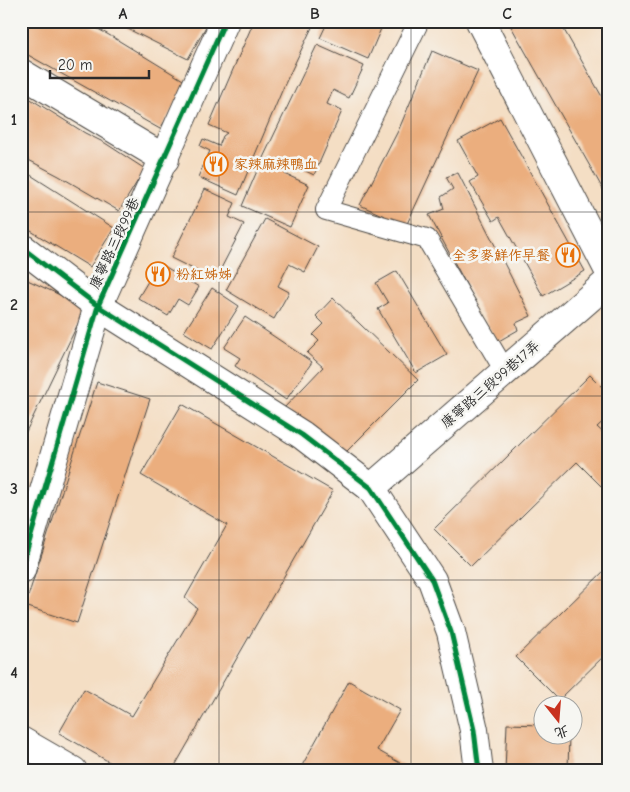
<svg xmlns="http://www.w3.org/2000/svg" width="630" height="792" font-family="'Comic Neue','LXGW WenKai TC',sans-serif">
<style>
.green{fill:#abc56b;stroke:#6b784b}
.building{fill:#ebae7e}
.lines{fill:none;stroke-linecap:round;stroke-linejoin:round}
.service-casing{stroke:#494642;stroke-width:22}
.minor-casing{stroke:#494642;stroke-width:30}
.service{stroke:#fff;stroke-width:20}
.minor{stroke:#fff;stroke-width:28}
.cycleway-casing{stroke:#f6f6f2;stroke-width:8}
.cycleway{stroke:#00873e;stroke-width:5}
.grid{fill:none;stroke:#2b2b2b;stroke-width:1;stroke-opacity:0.55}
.labels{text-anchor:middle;stroke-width:5;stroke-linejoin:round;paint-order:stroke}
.food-label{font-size:14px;fill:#c56008;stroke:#f6f6f2;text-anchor:start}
.street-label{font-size:14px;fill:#2b2b2b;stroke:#f6f6f2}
.neatline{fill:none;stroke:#2b2b2b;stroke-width:2}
.grid-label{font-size:16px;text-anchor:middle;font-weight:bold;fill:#2b2b2b}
</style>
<rect width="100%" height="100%" fill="#f6f6f2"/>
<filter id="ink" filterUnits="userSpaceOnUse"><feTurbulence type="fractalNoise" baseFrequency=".02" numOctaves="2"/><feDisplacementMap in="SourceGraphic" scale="10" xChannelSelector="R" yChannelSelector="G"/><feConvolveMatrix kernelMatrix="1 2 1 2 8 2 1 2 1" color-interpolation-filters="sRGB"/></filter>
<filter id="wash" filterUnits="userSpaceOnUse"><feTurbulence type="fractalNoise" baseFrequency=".0096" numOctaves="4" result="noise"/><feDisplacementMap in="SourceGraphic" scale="20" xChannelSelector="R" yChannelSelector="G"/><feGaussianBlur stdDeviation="1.12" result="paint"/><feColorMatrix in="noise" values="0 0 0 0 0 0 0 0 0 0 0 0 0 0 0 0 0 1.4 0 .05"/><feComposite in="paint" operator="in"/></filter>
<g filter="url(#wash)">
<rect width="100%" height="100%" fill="#f4dec4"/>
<path class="green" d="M21,735l55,36h-55z"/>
<g id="blocks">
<g class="building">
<path d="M21,21h63l32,18 72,44 -28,46 -139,-78z"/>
<path d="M112,21h97l-21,38z"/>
<path d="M254,21h61l-31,65 -46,109 -40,-18 12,-26 -10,-5 3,-7 16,7 4,-10 4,-3 -18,-8z"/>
<path d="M328,21h48l7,3 -15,35 -48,-21z"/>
<path d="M508,21h51l50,88v91z"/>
<path d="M317,45l47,21 -15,32 -16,-8 -6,14 15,7 -28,64 -25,-12 -4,11 24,11 -19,42 -48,-21 18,-42z"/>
<path d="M432,51l46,20 -72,155 -46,-21 39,-76z"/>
<path d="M21,93l64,40 20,10 40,26 -26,42 -60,-35 -38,-20z"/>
<path d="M500,118l85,153 -42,25 -44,-79 -6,4 -23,-39 8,-5 -20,-36z"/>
<path d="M21,169l93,59 -24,39 -69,-42z"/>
<path d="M458,173l73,143 -15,7 2,7 -21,12 -68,-127 15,-6 -3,-12 12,-8 -7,-12z"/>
<path d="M205,189l30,14 -6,14 15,7 -29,56 -44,-22z"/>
<path d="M265,219l53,28 -13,25 -16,-8 -11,22 11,6 -15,27 -48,-29z"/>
<path d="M159,263l40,24 -11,18 -10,-6 -10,17 -30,-18z"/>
<path d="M397,271l50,84 -31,18 -38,-64 10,-6 -12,-20z"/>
<path d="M21,277l65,30 -65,135z"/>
<path d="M212,288l27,18 -27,43 -28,-17z"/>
<path d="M333,298l85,82 -76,76 -58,-48 39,-41 -16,-14 12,-12 -6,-6 11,-11 -8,-8z"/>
<path d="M245,317l67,45 -26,38 -51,-34 5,-8 -16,-10z"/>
<path d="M590,375l19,19v22l-12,11 12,11v56l-32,-32 -106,104 -37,-37z"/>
<path d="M97,382l53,17 -73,224 -52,-17z"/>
<path d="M182,404l151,87 -161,280h-47l-66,-38 25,-44 48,27 65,-108 -12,-10 42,-73 -86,-50z"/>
<path d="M609,566v85l-50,49 -43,-43z"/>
<path d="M349,681l51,29 -23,40 37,21h-115z"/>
<path d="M507,724l35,1v9h27l-1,37h-63z"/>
</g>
</g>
</g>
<g filter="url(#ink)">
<use href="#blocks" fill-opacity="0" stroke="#494642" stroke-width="1"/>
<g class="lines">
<g class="service-casing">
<path id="service" d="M419,21l-93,189 101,29 78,132"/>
</g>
<g class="minor-casing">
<g id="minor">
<path d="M480,21l129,250"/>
<path d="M21,73l144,86"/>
<path d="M21,247l77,59 204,129 69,53 61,92 19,52 23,98 5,41"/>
<path d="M371,488l238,-207"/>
<path d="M21,570l77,-264 127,-285"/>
<path d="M21,741l52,30"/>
</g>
</g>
<use href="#service" class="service"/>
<use href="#minor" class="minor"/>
<g class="cycleway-casing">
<g id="cycleway">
<path d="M21,247l77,59 204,129 69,53 61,92 19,52 23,98 5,41"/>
<path d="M21,570l77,-264 127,-285"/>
</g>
</g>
<use href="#cycleway" class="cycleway"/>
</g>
</g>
<path class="grid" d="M219,21v750M411,21v750M21,212h588M21,396h588M21,580h588"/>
<defs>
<g id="restaurant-ring" transform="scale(1.25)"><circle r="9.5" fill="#f6f6f2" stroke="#e8710a" stroke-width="1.5"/><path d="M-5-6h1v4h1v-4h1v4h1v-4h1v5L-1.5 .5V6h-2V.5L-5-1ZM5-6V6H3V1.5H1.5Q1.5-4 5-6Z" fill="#e8710a"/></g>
</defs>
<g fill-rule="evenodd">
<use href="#restaurant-ring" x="216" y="164"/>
<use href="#restaurant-ring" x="568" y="255"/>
<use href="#restaurant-ring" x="158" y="274"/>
</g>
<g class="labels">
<g class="food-label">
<text x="234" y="169">家辣麻辣鴨血</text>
<text x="550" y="260" text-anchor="end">全多麥鮮作早餐</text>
<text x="176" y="279">粉紅姊姊</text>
</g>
<g class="street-label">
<text transform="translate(114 243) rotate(-65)" y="5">康寧路三段99巷</text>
<text transform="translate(490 384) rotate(-41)" y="5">康寧路三段99巷17弄</text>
</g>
</g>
<rect width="630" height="792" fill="none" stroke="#f6f6f2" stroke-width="55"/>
<g transform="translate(558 720) rotate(163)"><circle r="24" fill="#f6f6f2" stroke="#a5a5a2"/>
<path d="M0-4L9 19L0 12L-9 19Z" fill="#c8321e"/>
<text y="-8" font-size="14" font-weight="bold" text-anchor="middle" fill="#2b2b2b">北</text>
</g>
<path d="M50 70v8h99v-8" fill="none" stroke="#2b2b2b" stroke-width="2.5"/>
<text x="58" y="70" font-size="15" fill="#2b2b2b" stroke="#f6f6f2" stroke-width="4" paint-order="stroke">20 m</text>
<rect x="28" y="28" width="574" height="736" class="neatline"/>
<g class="grid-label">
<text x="123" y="19">A</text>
<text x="315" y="19">B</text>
<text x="507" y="19">C</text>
<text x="14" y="125">1</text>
<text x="14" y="310">2</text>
<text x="14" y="494">3</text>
<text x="14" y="678">4</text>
</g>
</svg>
